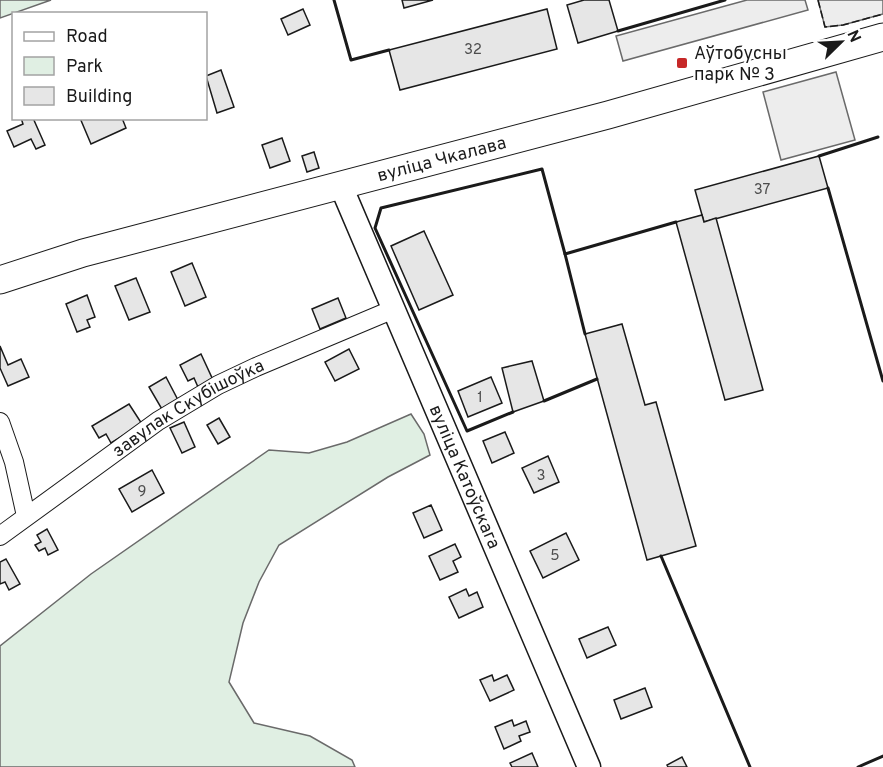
<svg xmlns="http://www.w3.org/2000/svg" width="883" height="767" font-family="Overpass,sans-serif">
<style>
.green{fill:#e0efe3;stroke:#6a6a6a;stroke-width:1.5}
.parking{fill:#ededed;stroke:#6a6a6a;stroke-width:1.5}
.building{fill:#e6e6e6;stroke:#1a1a1a;stroke-width:1.5}
.lines{fill:none;stroke-linecap:round;stroke-linejoin:round}
.minor-casing{stroke:#1a1a1a;stroke-width:20}
.major-casing{stroke:#1a1a1a;stroke-width:25}
.highway-casing{stroke:#1a1a1a;stroke-width:29}
.minor{stroke:#fff;stroke-width:18}
.major{stroke:#fff;stroke-width:22}
.highway{stroke:#fff;stroke-width:27}
.fence{stroke:#1a1a1a;stroke-width:1.5;stroke-dasharray:8 3;stroke-linecap:butt}
.wall{stroke:#1a1a1a;stroke-width:3}
.poi-dot{fill:#c62828;stroke:#fff;stroke-width:2}
.labels{text-anchor:middle;stroke-width:4.5;stroke-linejoin:round;paint-order:stroke}
.number-label{font-size:15px;fill:#4d4d4d}
.poi-label{font-size:18px;fill:#1a1a1a;stroke:#fff;text-anchor:start}
.street-label{font-size:18px;fill:#1a1a1a;stroke:#fff}
</style>
<rect width="100%" height="100%" fill="#fff"/>
<g class="green">
<path d="M0,0h51l-51,18z"/>
<path d="M411,414l13,20 6,21 -42,22 -109,68 -20,37 -16,41 -14,59 25,41 56,13 42,24 3,7h-355v-121l91,-72 178,-124 40,3 38,-11z"/>
</g>
<g class="parking">
<path d="M747,0h58l3,10 -185,51 -7,-25z"/>
<path d="M818,0h65v14l-40,11 -18,2z"/>
<path d="M836,72l19,68 -74,20 -18,-68z"/>
</g>
<g class="building">
<path d="M402,0h31l-29,8z"/>
<path d="M584,0h25l9,31 -40,12 -11,-38z"/>
<path d="M303,9l7,16 -22,10 -7,-16z"/>
<path d="M547,9l10,40 -157,41 -11,-40z"/>
<path d="M221,70l13,37 -17,6 -11,-37z"/>
<path d="M21,118h12l12,27 -9,4 -5,-10 -17,8 -7,-16 16,-7z"/>
<path d="M80,118h42l4,10 -35,16z"/>
<path d="M282,138l8,23 -20,7 -8,-23z"/>
<path d="M314,152l5,16 -12,4 -5,-16z"/>
<path d="M819,156l9,32 -124,34 -9,-32z"/>
<path d="M702,215l2,7 12,-4 47,172 -38,10 -49,-178z"/>
<path d="M424,231l29,64 -34,15 -28,-64z"/>
<path d="M192,263l14,34 -21,9 -14,-34z"/>
<path d="M136,278l14,34 -21,8 -14,-34z"/>
<path d="M87,295l8,22 -8,3 3,7 -13,5 -11,-28z"/>
<path d="M338,298l8,20 -26,11 -8,-20z"/>
<path d="M622,324l23,81 11,-3 40,144 -49,14 -62,-226z"/>
<path d="M0,346l8,19 13,-6 8,18 -21,9 -8,-18z"/>
<path d="M349,349l10,20 -24,12 -10,-19z"/>
<path d="M201,354l12,26 -15,7 -4,-9 -6,3 -8,-16z"/>
<path d="M532,361l12,40 -31,11 -11,-44z"/>
<path d="M166,377l13,25 -16,9 -14,-24z"/>
<path d="M491,377l11,26 -34,14 -10,-26z"/>
<path d="M129,404l13,20 -31,19 -5,-9 -7,4 -7,-12z"/>
<path d="M219,418l11,19 -12,7 -11,-19z"/>
<path d="M184,422l11,25 -13,6 -12,-25z"/>
<path d="M505,432l9,21 -22,10 -9,-22z"/>
<path d="M548,456l11,26 -25,11 -12,-25z"/>
<path d="M152,470l12,23 -32,19 -13,-23z"/>
<path d="M431,505l11,25 -18,8 -11,-25z"/>
<path d="M47,529l11,21 -10,5 -3,-7 -6,3 -4,-6 6,-3 -4,-7z"/>
<path d="M566,533l13,27 -36,18 -13,-27z"/>
<path d="M455,544l6,13 -8,4 5,11 -18,8 -11,-24z"/>
<path d="M6,559l14,25 -11,6 -4,-8 -5,2v-22z"/>
<path d="M466,589l3,7 8,-4 6,15 -24,11 -10,-21z"/>
<path d="M608,627l8,18 -29,13 -8,-19z"/>
<path d="M492,675l2,6 13,-6 7,15 -24,11 -10,-21z"/>
<path d="M645,688l7,19 -31,12 -7,-19z"/>
<path d="M512,720l2,6 12,-5 4,11 -11,4 2,5 -17,8 -9,-22z"/>
<path d="M532,753l6,14h-26l-2,-4z"/>
<path d="M682,757l5,10h-19l-1,-2z"/>
</g>
<g class="lines">
<g class="minor-casing">
<g id="minor">
<path d="M0,422l14,40 12,54"/>
<path id="s1" d="M0,536l158,-115 60,-36 38,-18 138,-58"/>
</g>
</g>
<g class="major-casing">
<g id="major">
<path id="s2" d="M341,186l248,581"/>
</g>
</g>
<g class="highway-casing">
<g id="highway">
<path id="s3" d="M0,280l83,-27 525,-138 275,-78"/>
</g>
</g>
<use href="#minor" class="minor"/>
<use href="#major" class="major"/>
<use href="#highway" class="highway"/>
<path class="fence" d="M818,0l7,27 18,-2 40,-11"/>
<g class="wall">
<path d="M334,0l17,60 38,-10"/>
<path d="M618,31l107,-31"/>
<path d="M819,156l59,-19"/>
<path d="M828,188l55,193"/>
<path d="M585,334l-20,-80 111,-32"/>
<path d="M544,401l53,-22"/>
<path d="M513,412l-46,19 -92,-203 6,-20 161,-39 23,85"/>
<path d="M661,556l89,211"/>
<path d="M858,767l25,-11"/>
</g>
</g>
<rect class="poi-dot" x="676" y="57" width="12" height="12" rx="3"/>
<g class="labels">
<g class="number-label">
<text x="473" y="54">32</text>
<text x="762" y="194">37</text>
<text x="480" y="402">1</text>
<text x="541" y="480">3</text>
<text x="142" y="496">9</text>
<text x="555" y="560">5</text>
</g>
<g class="poi-label">
<text x="694" y="59">Аўтобусны<tspan x="694" dy="21">парк № 3</tspan></text>
</g>
<g class="street-label">
<text dy="6" stroke="none"><textPath href="#s3" startOffset="458">вуліца Чкалава</textPath></text>
<text dy="6" stroke="none"><textPath href="#s1" startOffset="228">завулак Скубішоўка</textPath></text>
<text dy="6" stroke="none"><textPath href="#s2" startOffset="316">вуліца Катоўскага</textPath></text>
</g>
</g>
<rect x="12" y="12" width="195" height="108" fill="#ffffff" stroke="#a3a3a3" stroke-width="1.5"/>
<rect x="24" y="32" width="30" height="9" fill="#ffffff" stroke="#a3a3a3" stroke-width="1.5"/>
<text x="66" y="42" font-size="18" fill="#1a1a1a">Road</text>
<rect x="24" y="57" width="30" height="18" fill="#e0efe3" stroke="#a3a3a3" stroke-width="1.5"/>
<text x="66" y="72" font-size="18" fill="#1a1a1a">Park</text>
<rect x="24" y="87" width="30" height="18" fill="#e6e6e6" stroke="#a3a3a3" stroke-width="1.5"/>
<text x="66" y="102" font-size="18" fill="#1a1a1a">Building</text>
<g transform="translate(841 42) rotate(66)" stroke="#ffffff" stroke-width="4.5" paint-order="stroke">
<path d="M0-4.5L10 22L0 15L-10 22Z" fill="#1a1a1a"/>
<text y="-9" font-size="16" font-weight="bold" text-anchor="middle" fill="#1a1a1a">N</text>
</g>
</svg>
